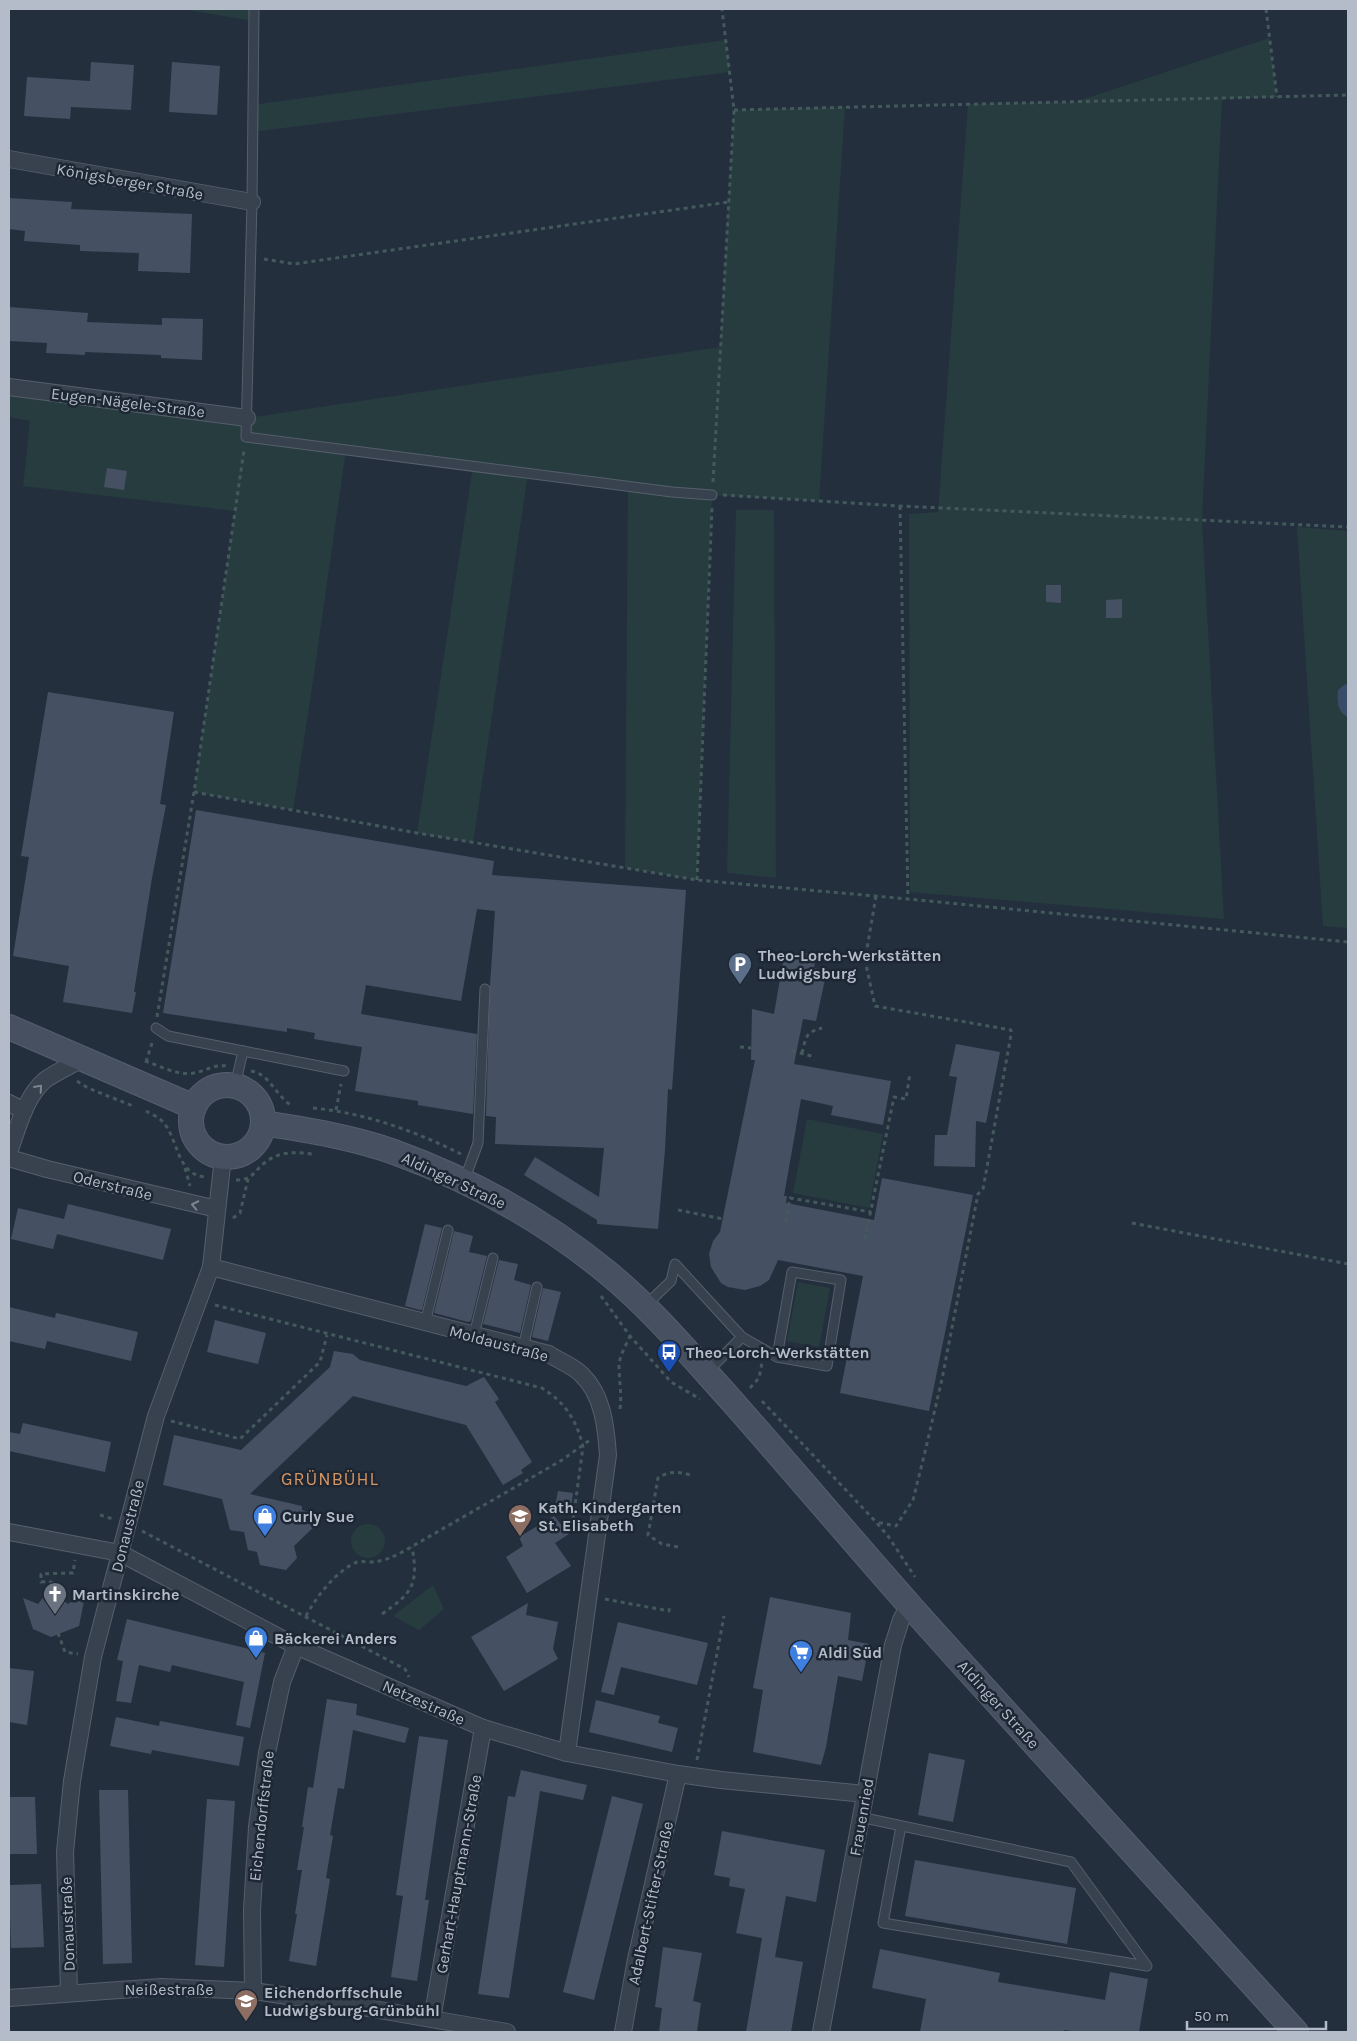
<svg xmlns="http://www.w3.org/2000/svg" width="1357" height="2041" font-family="Karla,sans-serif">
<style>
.green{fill:#263c3f}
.water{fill:#394c67}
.building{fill:#455162}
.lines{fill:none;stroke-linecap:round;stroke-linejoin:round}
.service-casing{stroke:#565f6c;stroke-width:11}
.minor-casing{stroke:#565f6c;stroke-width:18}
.secondary-casing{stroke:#565f6c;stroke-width:26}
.path{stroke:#44595c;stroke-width:3;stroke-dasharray:4 4;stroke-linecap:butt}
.service{stroke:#38414e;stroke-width:9}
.minor{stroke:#38414e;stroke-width:16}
.secondary{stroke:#465061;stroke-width:24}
.oneway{stroke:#7c8592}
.labels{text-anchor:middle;stroke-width:5;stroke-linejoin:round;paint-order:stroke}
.street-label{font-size:16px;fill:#b4bcc9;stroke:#1d2633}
.poi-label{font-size:16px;font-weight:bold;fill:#b4bcc9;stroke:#1d2633;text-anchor:start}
.neighbourhood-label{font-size:18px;letter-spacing:1px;fill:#d59563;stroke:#1d2633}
</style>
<rect width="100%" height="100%" fill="#242f3e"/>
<g class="green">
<path d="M181,9h73v12z"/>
<path d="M1269,38l8,59 -55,2 -20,422 22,398 -314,-27 -1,-378 29,-2 30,-408 107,-2z"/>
<path d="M726,40l4,32 -477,60v-27z"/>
<path d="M845,107l-26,394 -107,-6 -15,385 -72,-12 3,-382 -100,-12 -55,369 -56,-10 56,-367 -127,-16 -34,238 -19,122 -99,-18 41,-281 -212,-25 7,-65 -21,-4v-30l238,31 473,-71 14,-237z"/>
<path d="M736,510h38l2,368 -49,-5z"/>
<path d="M1297,527l51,4v397l-25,-2z"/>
<path d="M807,1119l76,15 -14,74 -76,-15z"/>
<path d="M798,1282l32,6 -11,59 -32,-6z"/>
<circle cx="368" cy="1541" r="17"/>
<path d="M433,1585l11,24 -25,21 -26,-14z"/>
</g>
<path class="water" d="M1345,684l3,1 -1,32c-10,-6 -10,-16 -9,-27z"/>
<g class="building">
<path d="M91,62l43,3 -3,45 -60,-3 -1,12 -46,-3 3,-39 63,4z"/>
<path d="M172,62l48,4 -3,49 -48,-3z"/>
<path d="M9,198l63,4 -1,7 121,5 -2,59 -52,-2 1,-18 -59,-2v-6l-56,-4 1,-10 -16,-2z"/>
<path d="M9,307l79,6 -1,9 75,3v-7l41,1 -1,41 -41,-2v-3l-76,-3v3l-39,-2 1,-10 -38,-2z"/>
<path d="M107,468l20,3 -3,19 -20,-3z"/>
<path d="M1046,585h15v18l-15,-1z"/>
<path d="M1122,599v19h-16v-18z"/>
<path d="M48,692l126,20 -14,92 6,1 -14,73 -18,114h2l-4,21 -69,-11 6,-36 -56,-10 16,-99 -8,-1z"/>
<path d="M196,810l298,51 -2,14 194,15 -14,200 -4,-1 -3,61 -7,79 -61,-5v-4l-73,-45 11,-18 64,40 5,-49 -109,-4 1,-27 -10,-1 4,-131 5,-74 -18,-2 -16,92 -95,-16 -5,29 116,20 -4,80 -55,-9v-4l-63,-10 7,-44 -48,-8 1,-6 -28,-5v4l-124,-19z"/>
<path d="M802,952l14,3 -2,13 13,2 -11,51 -13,-2 -9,45 97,17 -8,44 -52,-10 2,-9 -32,-7 -17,97h3l-1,7 88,17 8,-42 91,17 -44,216 -89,-18 23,-117 -85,-16 -9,20 -9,6 -15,4 -17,-3 -7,-4 -10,-16 -2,-13 4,-13 7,-9 35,-172h-4l1,-51 22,5 10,-58 16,3z"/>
<path d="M956,1044l44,8 -14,71 -10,-2 -1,46 -41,-1 1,-31h12l10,-58 -8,-1z"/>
<path d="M68,1204l103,25 -8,31 -106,-26 -4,15 -42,-10 7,-31 46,11z"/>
<path d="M425,1224l17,4 -20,82h-2l-15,-4z"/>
<path d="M454,1231l19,5 -4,16 18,4 -16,65 -3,1 -34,-9z"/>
<path d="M499,1260l19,4 -4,16 17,5 -11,48 -37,-9z"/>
<path d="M543,1288l18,4 -13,49 -16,-4z"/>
<path d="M9,1307l46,11 1,-5 82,19 -7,29 -84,-20 -2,8 -36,-8z"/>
<path d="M215,1320l51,13 -8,31 -51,-12z"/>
<path d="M334,1351l19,3 7,6 106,26 18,-9 15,22 -4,3 37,60 -11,8 2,3 -20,12 -37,-60 -113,-29 -103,98 52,12v4l11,3 7,8 -26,25 3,12 -11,12 -26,-5 -3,-13 -9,-2 -4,-18 -14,-2 -8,-31 -59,-14 11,-50 67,15 89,-83z"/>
<path d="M23,1423l88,19 -6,30 -96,-21v-19l11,2z"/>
<path d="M558,1491l15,2 -2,15 -16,-2z"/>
<path d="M554,1516l15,18 -14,9 16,23 -44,27 -21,-36 17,-11 -4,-9z"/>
<path d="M47,1593h13l7,11 18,-8 -6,30 -28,11 -18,-8 -10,-31 15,6z"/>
<path d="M770,1597l81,16 -3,27 21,4 -7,37 -24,-5 -12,71 -5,18 -68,-13 10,-62 -10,-2z"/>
<path d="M528,1603l-2,12 32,7 -5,27 5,10 -54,32 -33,-54z"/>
<path d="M127,1619l138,34 -15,75 -14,-3 8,-43 -72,-17 -2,7 -31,-7 -8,38 -15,-2 7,-40 -6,-1z"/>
<path d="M618,1622l90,21 -11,42 -76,-18 -7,28 -13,-3z"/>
<path d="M9,1668l25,3 -7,54 -18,-3z"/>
<path d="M327,1699l30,5 -1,11 53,13 -4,15 -52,-13 -9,59 -6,-1 -8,47 3,1 -7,42 4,1 -14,87 -27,-5 8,-47h-2l7,-44h-5l7,-43h-2l6,-40 5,1z"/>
<path d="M596,1700l64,16 -2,7 20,5 -6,24 -83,-20z"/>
<path d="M116,1717l43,9 1,-5 84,16 -5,29 -87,-16 -1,4 -41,-8z"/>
<path d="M419,1736l29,4 -23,160h4l-12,81 -26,-4 12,-81 -7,-1z"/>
<path d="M929,1753l36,7 -12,62 -35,-7z"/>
<path d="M521,1770l66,15 -4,15 -43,-9 -31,207 -31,-4 30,-198 7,1z"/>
<path d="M99,1790h29l4,173 -29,1z"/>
<path d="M612,1796l31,8 -49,196 -31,-8z"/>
<path d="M9,1797h26l2,57h-28z"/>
<path d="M207,1799l28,2 -11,166 -29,-2z"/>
<path d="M722,1831l103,19 -9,52 -30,-6 -11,61 28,5 -12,70h-45l16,-94 -26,-5 9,-44 -16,-3 1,-8 -16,-3z"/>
<path d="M915,1860l161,28 -9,56 -162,-28z"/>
<path d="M41,1884l3,63 -33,1 -2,-63z"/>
<path d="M663,1947l39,6 -9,48 8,2 -4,29h-38l3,-24 -7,-1z"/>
<path d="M880,1949l120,24 -2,9 107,18 5,-28 38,7 -9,53h-60l-15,-2 -1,2h-143l6,-33 -54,-11z"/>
</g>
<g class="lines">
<g class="service-casing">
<g id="service">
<path d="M254,9l-2,193 -6,235 426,55 40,3"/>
<path d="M156,1028l12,8 75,15"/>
<path d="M235,1086l8,-35 101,20"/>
<path d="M464,1181l14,-38 7,-154"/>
<path d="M645,1306l26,-25 4,-17 67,73 -35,35"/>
<path d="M425,1323l23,-93"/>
<path d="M474,1335l19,-77"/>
<path d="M742,1337l35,20 50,9 14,-86 -49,-8 -15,85"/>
<path d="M523,1348l14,-61"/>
<path d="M860,1817l211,45 76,104 -264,-43 18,-97"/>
</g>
</g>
<g class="minor-casing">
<g id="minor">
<path d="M9,159l243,43"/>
<path d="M9,387l238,31"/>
<path d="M9,1103l15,8"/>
<path d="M9,1152c9,-24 16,-55 36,-72 11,-8 25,-14 37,-21"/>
<path d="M9,1158l38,11 170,40"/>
<path d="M211,1267l338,87c10,7 25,12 33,21 21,20 24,52 26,80l-41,298"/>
<path d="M9,1532l111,21 176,93 187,82 84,25 111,21 43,6 144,14"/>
<path d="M253,1991l-1,-81 5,-83 10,-74 15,-71 14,-36"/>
<path d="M69,1992l-4,-140 7,-71 21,-124 63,-241 55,-149 12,-110"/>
<path d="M9,1998l152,-11 92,4 97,14 157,27"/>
<path d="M432,2019l51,-291"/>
<path d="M623,2032l13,-73 42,-185"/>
<path d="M821,2032l72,-387 8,-25 8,-15"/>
</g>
</g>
<g class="secondary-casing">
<g id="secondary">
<path d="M9,1027l185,80"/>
<circle cx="227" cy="1121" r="36"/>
<path d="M263,1123c44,7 89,14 131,29 77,28 151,69 214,121 45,37 84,84 123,127 61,69 120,139 181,208 127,142 256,282 384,424"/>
</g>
</g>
<g class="path">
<path d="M1266,9l11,88"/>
<path d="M734,110l614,-15"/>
<path d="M264,259l30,5 435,-62"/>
<path d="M713,482l21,-372 -12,-101"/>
<path d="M723,495l177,11 448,21"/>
<path d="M900,506l8,393"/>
<path d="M194,792l223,41 280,47 211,19 440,43"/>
<path d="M697,880l15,-372"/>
<path d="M876,896l-11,64 10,46 136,24v5l-28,154 -5,5 -36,185 -17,73 -12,48 -17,26 -20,-4"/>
<path d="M157,1017l37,-225 50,-342"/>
<path d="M740,1047l11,1"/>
<path d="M792,1051l23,6"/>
<path d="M802,1053c4,-15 3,-21 20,-25"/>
<path d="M145,1061c15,5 33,15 49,12 12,-2 20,-9 34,-7"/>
<path d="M146,1062l7,-22"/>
<path d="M251,1071c19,3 24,24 41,35"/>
<path d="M77,1081l11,7 45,18"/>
<path d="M313,1108c52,5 102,23 148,46"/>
<path d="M336,1110l5,-26"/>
<path d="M146,1111c5,3 13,6 17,11 16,18 13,52 42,55"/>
<path d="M185,1168l5,18"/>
<path d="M236,1180c18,0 18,-10 31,-19 14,-10 30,-9 45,-7"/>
<path d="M678,1210l45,9"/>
<path d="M233,1218l7,-5 8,-34"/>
<path d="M786,1222l4,-24 81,14"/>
<path d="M1132,1223l216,41"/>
<path d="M865,1239l29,-142 12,2 4,-26"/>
<path d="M601,1296l29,40 41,46 29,17"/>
<path d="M215,1305l327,83c23,14 35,33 41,59l-10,73 8,11"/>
<path d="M750,1388l9,-10 3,-15"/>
<path d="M762,1401l114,121 12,14 27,41"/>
<path d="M620,1409c2,-15 -1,-29 -1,-44 1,-10 7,-20 11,-29"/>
<path d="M171,1421l69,18 80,-77 7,-27"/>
<path d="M100,1515l13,4"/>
<path d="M142,1531l263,138 4,8"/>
<path d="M678,1547l-16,-3 -14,-9 10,-57c12,-8 20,-6 33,-3"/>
<path d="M63,1598l4,-3c-8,-11 -13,-14 -26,-13v-8l32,-1 2,-13"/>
<path d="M605,1599l64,12 1,-6"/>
<path d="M382,1614c30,-21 37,-29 30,-67"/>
<path d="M306,1616c10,-19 30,-45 51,-54 5,-1 10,0 15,0 13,-1 23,-6 34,-12l156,-90 28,-20"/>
<path d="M58,1633l7,19 13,2"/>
<path d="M697,1760l27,-144"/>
</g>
<use href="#service" class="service"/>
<use href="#minor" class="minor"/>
<use href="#secondary" class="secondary"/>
</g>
<defs><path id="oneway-chevron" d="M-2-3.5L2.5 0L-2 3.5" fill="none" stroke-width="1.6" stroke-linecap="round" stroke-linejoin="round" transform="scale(1.25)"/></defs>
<g class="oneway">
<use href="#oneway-chevron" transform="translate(39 1088) rotate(-49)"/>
<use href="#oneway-chevron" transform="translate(195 1205) rotate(-168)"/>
</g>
<defs>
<g id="parking-pin" transform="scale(1.25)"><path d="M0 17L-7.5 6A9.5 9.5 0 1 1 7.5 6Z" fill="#5c6f8a" stroke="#1d2633"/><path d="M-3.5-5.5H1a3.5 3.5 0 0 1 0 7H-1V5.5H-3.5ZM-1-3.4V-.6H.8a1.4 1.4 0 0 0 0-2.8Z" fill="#fff"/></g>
<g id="bus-pin" transform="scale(1.25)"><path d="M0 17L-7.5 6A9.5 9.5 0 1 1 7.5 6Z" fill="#1a4fb4" stroke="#1d2633"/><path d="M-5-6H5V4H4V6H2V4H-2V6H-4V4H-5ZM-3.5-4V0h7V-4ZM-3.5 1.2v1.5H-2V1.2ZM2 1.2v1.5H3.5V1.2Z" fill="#fff"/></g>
<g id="shop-pin" transform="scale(1.25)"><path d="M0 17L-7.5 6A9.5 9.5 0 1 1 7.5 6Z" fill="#3f7fe0" stroke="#1d2633"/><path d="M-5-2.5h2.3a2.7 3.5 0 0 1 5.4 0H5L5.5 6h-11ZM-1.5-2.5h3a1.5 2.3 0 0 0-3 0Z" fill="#fff"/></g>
<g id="school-pin" transform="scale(1.25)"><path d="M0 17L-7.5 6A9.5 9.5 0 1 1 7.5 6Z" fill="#8d6e63" stroke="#1d2633"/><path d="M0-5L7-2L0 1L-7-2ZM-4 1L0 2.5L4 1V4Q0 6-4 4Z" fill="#fff"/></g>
<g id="church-pin" transform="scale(1.25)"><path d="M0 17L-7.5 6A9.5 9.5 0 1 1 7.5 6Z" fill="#6b7280" stroke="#1d2633"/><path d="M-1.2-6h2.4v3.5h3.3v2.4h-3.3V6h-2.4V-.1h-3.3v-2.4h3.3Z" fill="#fff"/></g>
<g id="supermarket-pin" transform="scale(1.25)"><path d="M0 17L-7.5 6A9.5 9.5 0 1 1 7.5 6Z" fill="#3f7fe0" stroke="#1d2633"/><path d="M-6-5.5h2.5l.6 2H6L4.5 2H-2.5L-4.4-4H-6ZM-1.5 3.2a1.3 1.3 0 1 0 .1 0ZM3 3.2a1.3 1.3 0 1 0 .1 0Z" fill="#fff"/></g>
</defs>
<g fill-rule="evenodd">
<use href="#parking-pin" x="740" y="964"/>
<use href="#bus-pin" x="669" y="1352"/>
<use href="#shop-pin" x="265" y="1516"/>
<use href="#school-pin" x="520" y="1516"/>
<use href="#church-pin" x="55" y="1594"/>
<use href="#shop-pin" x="256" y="1638"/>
<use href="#supermarket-pin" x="801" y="1652"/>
<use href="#school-pin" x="246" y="2001"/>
</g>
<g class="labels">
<g class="street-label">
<text transform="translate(130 181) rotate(10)" y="6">Königsberger Straße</text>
<text transform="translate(128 402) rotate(7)" y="6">Eugen-Nägele-Straße</text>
<text transform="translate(454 1180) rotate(25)" y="6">Aldinger Straße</text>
<text transform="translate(113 1185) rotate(14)" y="6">Oderstraße</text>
<text transform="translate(499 1343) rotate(15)" y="6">Moldaustraße</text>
<text transform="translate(127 1526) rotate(-76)" y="6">Donaustraße</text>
<text transform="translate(424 1702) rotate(24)" y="6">Netzestraße</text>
<text transform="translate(999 1704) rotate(48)" y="6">Aldinger Straße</text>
<text transform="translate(261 1816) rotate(-84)" y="6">Eichendorffstraße</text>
<text transform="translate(861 1817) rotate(-80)" y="6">Frauenried</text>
<text transform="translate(458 1874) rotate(-80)" y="6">Gerhart-Hauptmann-Straße</text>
<text transform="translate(650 1903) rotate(-78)" y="6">Adalbert-Stifter-Straße</text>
<text transform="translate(67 1924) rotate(-92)" y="6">Donaustraße</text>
<text x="169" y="1995">Neißestraße</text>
</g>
<g class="poi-label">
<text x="758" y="961">Theo-Lorch-Werkstätten<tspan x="758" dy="18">Ludwigsburg</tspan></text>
<text x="686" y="1358">Theo-Lorch-Werkstätten</text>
<text x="538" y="1513">Kath. Kindergarten<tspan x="538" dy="18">St. Elisabeth</tspan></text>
<text x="282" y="1522">Curly Sue</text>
<text x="72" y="1600">Martinskirche</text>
<text x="274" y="1644">Bäckerei Anders</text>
<text x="818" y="1658">Aldi Süd</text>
<text x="264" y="1998">Eichendorffschule<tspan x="264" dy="18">Ludwigsburg-Grünbühl</tspan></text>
</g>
<g class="neighbourhood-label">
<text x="330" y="1485">GRÜNBÜHL</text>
</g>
</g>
<rect width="1357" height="2041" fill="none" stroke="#b4bcc9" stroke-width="20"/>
<path d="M1187 2021v8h139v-8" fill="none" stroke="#b4bcc9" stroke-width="2.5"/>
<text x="1194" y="2021" font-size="15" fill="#b4bcc9" stroke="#1d2633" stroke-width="4" paint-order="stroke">50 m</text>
</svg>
